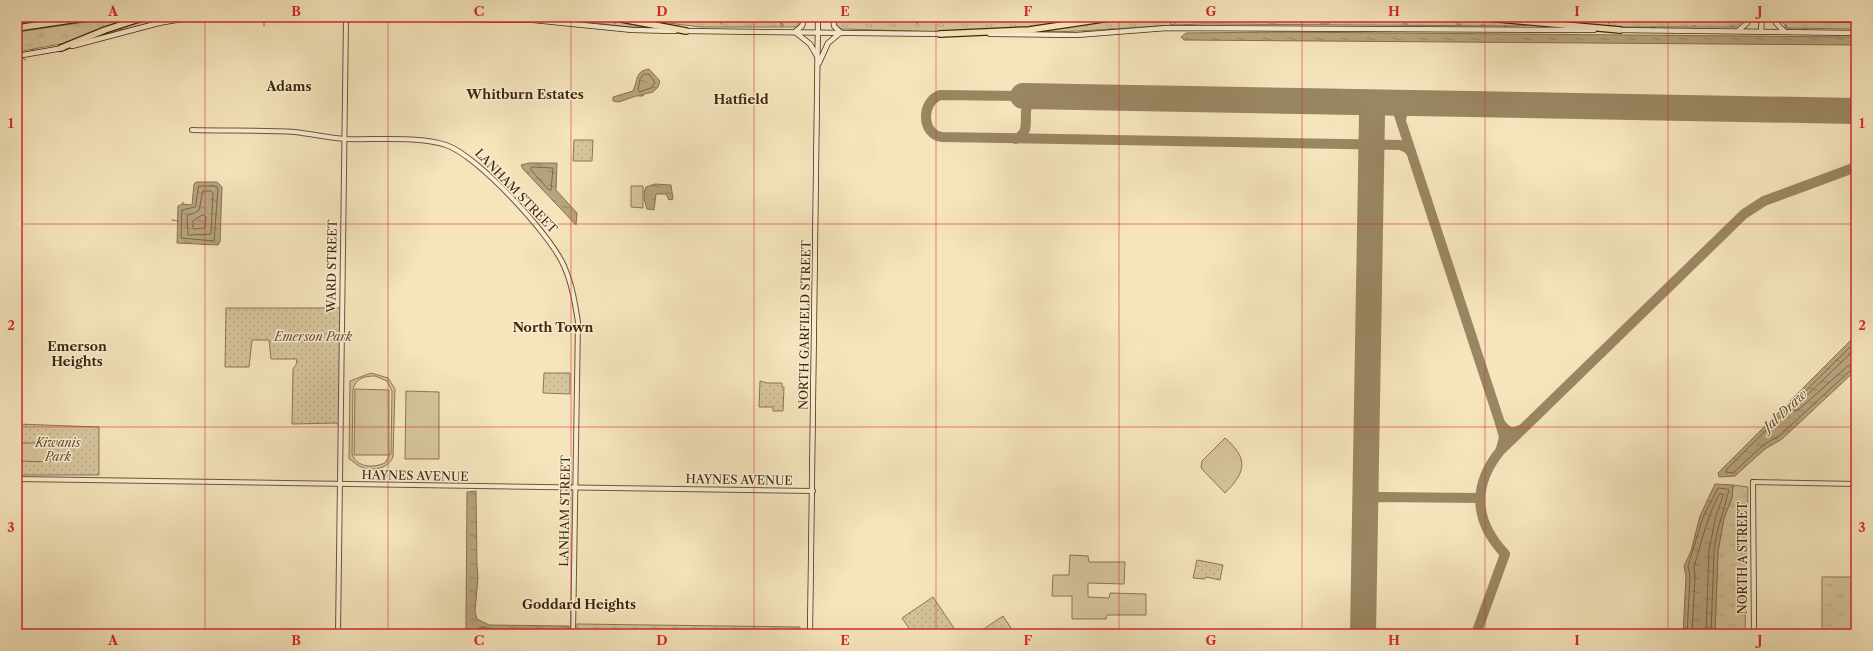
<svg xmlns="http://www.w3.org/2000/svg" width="1873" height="651" font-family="'Libre Caslon Text',serif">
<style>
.grass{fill:url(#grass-tufts);stroke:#8b7652}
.wetland{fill:url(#wetland-marsh);stroke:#8b7652}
.park{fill:url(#park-dots);stroke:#8b7652}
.pitch{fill:#d6c49d;stroke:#8b7652;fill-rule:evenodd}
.water{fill:url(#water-ripples);stroke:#87724f}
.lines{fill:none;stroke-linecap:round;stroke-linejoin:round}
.shore{stroke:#7c6644;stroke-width:1}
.stream{stroke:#87724f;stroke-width:1}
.taxiway{stroke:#9a8662;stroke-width:10}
.runway{stroke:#9a8662;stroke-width:26}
.tertiary-casing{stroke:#6d5635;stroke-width:6}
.secondary-casing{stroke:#402708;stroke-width:6}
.motorway-casing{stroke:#402708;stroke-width:8}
.tertiary{stroke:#f8edd3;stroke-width:4}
.secondary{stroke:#f8edd3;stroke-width:4.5}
.motorway{stroke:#f5e4bc;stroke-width:5.5}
.motorway-bridge-casing{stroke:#402708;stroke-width:8;stroke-linecap:butt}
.motorway-bridge{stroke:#f5e4bc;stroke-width:5.5}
.grid{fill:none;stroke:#d62828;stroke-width:1;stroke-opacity:0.55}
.labels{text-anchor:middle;stroke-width:3;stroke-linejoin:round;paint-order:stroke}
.street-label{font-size:12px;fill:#402708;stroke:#f8edd3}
.park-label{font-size:12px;font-style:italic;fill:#664e2d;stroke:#f8edd3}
.neighbourhood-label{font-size:13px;font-weight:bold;fill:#402708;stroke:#f8edd3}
.water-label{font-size:13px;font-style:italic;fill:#644c2c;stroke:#f8edd3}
.neatline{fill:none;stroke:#d62828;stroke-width:1.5}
.grid-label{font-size:13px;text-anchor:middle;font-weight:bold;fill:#d62828}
</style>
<defs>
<pattern id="grass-tufts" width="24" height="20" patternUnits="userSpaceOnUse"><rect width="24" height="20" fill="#d6c49d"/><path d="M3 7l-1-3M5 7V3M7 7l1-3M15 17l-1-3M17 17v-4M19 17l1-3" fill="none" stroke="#b9a886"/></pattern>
<pattern id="wetland-marsh" width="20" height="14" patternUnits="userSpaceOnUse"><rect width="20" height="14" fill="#d6c49d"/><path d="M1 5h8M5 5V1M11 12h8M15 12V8" fill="none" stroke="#b9a886"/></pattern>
<pattern id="park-dots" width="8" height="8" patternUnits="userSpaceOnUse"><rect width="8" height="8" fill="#d6c49d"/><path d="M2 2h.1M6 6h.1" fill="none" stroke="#b9a886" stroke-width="1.8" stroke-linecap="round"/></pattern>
<pattern id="water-ripples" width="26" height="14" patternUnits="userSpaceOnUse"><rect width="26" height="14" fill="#b7a47f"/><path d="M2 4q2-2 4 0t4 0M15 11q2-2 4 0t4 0" fill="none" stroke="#968666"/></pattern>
</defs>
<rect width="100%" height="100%" fill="#f5e4bc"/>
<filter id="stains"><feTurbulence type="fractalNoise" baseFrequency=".005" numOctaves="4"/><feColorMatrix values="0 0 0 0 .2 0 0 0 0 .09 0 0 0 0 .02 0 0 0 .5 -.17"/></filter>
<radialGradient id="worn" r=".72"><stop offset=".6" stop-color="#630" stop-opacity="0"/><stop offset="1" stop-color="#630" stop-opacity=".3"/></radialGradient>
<g class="grass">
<path d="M22,17h54l-59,8v-7z"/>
<path d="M120,17l14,1 -68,25 -49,9v-20z"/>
<path d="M154,17h24l-76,18 36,-14z"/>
<path d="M545,17h50l50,10h-15z"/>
<path d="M621,17h181c0,5 -2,7 -6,10h-96z"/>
<path d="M834,17h261c-82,21 -169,14 -253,12l-6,-3z"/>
<path d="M1149,18l314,1 67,6 -15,1 -311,-2c-55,1 -109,8 -164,8v-2l73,-10z"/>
<path d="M1619,20l124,1 -7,6h-112l-68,-4v-2z"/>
<path d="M1780,21l76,1v7l-70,-1v-3z"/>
<path d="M1733,485l15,2 -3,147h-30l3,-83 6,-33 8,-20z"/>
<rect x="1822" y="577" width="34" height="57"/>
</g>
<path class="wetland" d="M577,624l223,3v7h-223z"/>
<g class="park">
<path d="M574,140h19l-1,21h-19z"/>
<path d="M226,308h115l-1,119 -4,-4 -44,1 1,-55 3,-4 1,-6h-26l-2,-19h-17l-3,27h-24z"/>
<path d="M544,373h26v21l-27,-1z"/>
<path d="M760,381l7,2h15v4h2l-1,24h-10v-4h-14z"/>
<path d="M17,424l82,3v48h-82z"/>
<path d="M1197,560l26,5 -3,15 -14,-3 -1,2 -12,-1z"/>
<path d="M933,597l25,37h-45l-11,-16z"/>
<path d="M1003,616l12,18h-39z"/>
</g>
<g class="pitch">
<path d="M631,186h12v22l-12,-1z"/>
<path d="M371,373l17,5 7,11 -2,68c-6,13 -23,15 -34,9 -4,-2 -7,-6 -10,-7l1,-78zM375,376l12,5 5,10 -1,62 -6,10c-12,5 -28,5 -33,-9l1,-64c2,-12 12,-14 22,-14z"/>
<path d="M355,389l34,1v65h-35z"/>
<path d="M406,391l33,1v67h-34z"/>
<path d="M1225,438c24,21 21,34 0,55l-24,-25 1,-7z"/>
<path d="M17,443h33v19l-33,-1z"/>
<path d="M1070,555l18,1 1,6h36l-1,22 -36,-1v14l21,1 1,-5 36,1v21h-39l-1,4h-34v-23h-20l1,-21h16z"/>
</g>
<g class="water">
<path d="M1278,32l578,5v8l-672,-5 -3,-3 5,-4z"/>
<path d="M649,69l11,12 -2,6 -5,5 -9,2 -1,2h-7l-17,6 -6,-1v-4l20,-6c5,-11 2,-20 16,-22z"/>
<path d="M529,163h28l-1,27 21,23 -1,12 -53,-56 -2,-4z"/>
<path d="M196,182h21l5,5 -2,55 -2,3 -41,-2 1,-37 4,-2 10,1 2,-21z"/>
<path d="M655,184l16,1 2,14 -4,1 -3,-6h-10l-2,16 -7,-1c-2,-7 -5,-14 -1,-22z"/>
<path d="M1856,335v35l-74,69 -17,10 -30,27 -16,1 -1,-4z"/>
<path d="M1715,484l18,1 -1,13 -8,20 -6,33 -3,83h-32l3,-58 -2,-10 7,-15 9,-35z"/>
<path d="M476,491l1,74 1,12 -3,35 2,7 12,6 80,1v8c-18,0 -92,4 -103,-6l1,-136z"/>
</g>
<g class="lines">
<g class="shore">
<path d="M644,74h5l6,9 -4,5 -12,4 -1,-2 2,-11z"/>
<path d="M532,167l21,1 -2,22h-2l-18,-20z"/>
<path d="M199,186h16l3,2 -4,53 -33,-3 1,-28 13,-3z"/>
<path d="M203,191h8l2,2 -2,41 -23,1 -1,-20 8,-2 4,-3z"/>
<path d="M203,215l3,2 -1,11 -12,1v-8z"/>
<path d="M1856,341l-130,129v2l7,1 30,-28 16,-9 73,-67 4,-2"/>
<path d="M1856,348l-55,53 -7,7 1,3h2l52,-46 7,-3"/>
<path d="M480,634l-1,-6 2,-1 8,2 74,1 2,4"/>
<path d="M1687,634l3,-58 -2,-10 15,-49 15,-29 9,1 2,1 -12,43 -3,17 -3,84"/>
<path d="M1692,634l3,-58 -1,-9 11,-38 8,-22 5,-11 3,-3 2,3 -7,20 -7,34 -3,84"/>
</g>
<g class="stream">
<path d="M917,17v7"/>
<path d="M264,19v7"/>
<path d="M1040,19l2,1v2l-2,-1z"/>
<rect x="614" y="21" width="2" height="2"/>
<path d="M1171,21h4v3l-4,1z"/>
<path d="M1459,21l2,4h-4v-3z"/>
<path d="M154,22l3,-1"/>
<path d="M781,23l2,1v2h-2z"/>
<path d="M721,24l1,-7"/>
<path d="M1269,24h6"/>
<path d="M1321,24h8"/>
<path d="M1402,24h6"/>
<path d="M1609,24v-4"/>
<path d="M1481,25h3"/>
<path d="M1786,25l1,1 -1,2 -1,-2z"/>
<path d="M1504,26h3"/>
<path d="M1692,26h4"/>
<path d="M1731,26l3,1"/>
<path d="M1651,27h4"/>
<path d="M1109,29h4"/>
<path d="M1788,29h3"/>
<path d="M1803,29h4"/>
<path d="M119,30l4,-1"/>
<path d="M1083,31h4"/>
<path d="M31,50h4"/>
<path d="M17,52h3"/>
<path d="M22,58l4,2"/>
<path d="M183,204v-2"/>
<path d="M172,220l6,1"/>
</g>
<g class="taxiway">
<path d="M1023,96l-83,-1c-19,7 -19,39 2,42l458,8 7,3 4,4"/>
<path d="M1385,103l8,3 5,6 102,311"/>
<path d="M1372,115l4,-8 9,-4"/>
<path d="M1401,120l2,-11 9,-6"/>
<path d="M1016,139c21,-9 -2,-34 22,-42"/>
<path d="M1371,156l5,-8 6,-3"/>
<path d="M1501,449l3,-12 -4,-14c5,7 11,12 20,7"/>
<path d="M1365,483l5,10 9,4"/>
<path d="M1365,509l5,-9 9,-3 101,1"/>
<path d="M1476,634l29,-80c-31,-33 -33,-68 -5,-103l244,-237 20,-13 92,-34"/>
</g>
<g class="runway">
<path d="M1023,96l833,15"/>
<path d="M1363,634l9,-519"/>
</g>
<g class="tertiary-casing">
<g id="tertiary">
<path d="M192,130c34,1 69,0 103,2 17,2 34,6 51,7 28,1 74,-3 100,6 31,10 105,90 118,121 8,18 11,37 14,56l-5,312"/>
<path d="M17,479l796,12"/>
<path d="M1753,482l103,2"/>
<path d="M338,634l8,-616"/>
</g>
</g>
<g class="secondary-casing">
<g id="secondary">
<path d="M833,17l1,9 6,6"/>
<path d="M1776,17v6l8,8"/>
<path d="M1618,30l238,3"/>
<path d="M684,31l259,3"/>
<path d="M796,31l6,-5 3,-9"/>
<path d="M1738,31l9,-8v-6"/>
<path d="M1761,31l1,-14"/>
<path d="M795,32l15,12 7,12"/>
<path d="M990,34l87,1 90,-7 427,2"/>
<path d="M72,46l87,-23 34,-6 340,3 99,10 43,1"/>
<path d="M17,56l46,-8"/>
<path d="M819,63l9,-20 12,-10"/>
<path d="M1753,482l1,152"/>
<path d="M810,634l8,-617"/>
</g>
</g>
<g class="motorway-casing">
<g id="motorway">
<path d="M611,17l75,14"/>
<path d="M1478,17l142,13"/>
<path d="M1615,17l119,1"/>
<path d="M1787,18l69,1"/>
<path d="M17,28l74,-11"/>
<path d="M940,34l89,-4 87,-13"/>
<path d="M61,48l44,-18 40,-13"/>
</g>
</g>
<use href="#tertiary" class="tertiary"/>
<use href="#secondary" class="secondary"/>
<use href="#motorway" class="motorway"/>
<g class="motorway-bridge-casing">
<path id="motorway-bridge" d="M1734,18h53"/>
</g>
<use href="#motorway-bridge" class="motorway-bridge"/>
</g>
<path class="grid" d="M205,17v617M388,17v617M571,17v617M754,17v617M936,17v617M1119,17v617M1302,17v617M1485,17v617M1668,17v617M17,224h1839M17,427h1839"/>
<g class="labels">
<g class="street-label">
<text transform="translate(516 191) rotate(46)" y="4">LANHAM STREET</text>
<text transform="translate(332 266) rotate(-89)" y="4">WARD STREET</text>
<text transform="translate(805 325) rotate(-89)" y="4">NORTH GARFIELD STREET</text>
<text transform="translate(415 476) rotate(1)" y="4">HAYNES AVENUE</text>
<text transform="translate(739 480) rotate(1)" y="4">HAYNES AVENUE</text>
<text transform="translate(565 511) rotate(-89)" y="4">LANHAM STREET</text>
<text transform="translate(1743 558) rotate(-90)" y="4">NORTH A STREET</text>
</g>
<g class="park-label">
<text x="313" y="341">Emerson Park</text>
<text x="58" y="447">Kiwanis<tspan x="58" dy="14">Park</tspan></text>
</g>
<g class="neighbourhood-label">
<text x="289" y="91">Adams</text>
<text x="525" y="99">Whitburn Estates</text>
<text x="741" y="104">Hatfield</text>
<text x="553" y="332">North Town</text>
<text x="77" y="351">Emerson<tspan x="77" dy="15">Heights</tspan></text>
<text x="579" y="609">Goddard Heights</text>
</g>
<g class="water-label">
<text transform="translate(1785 410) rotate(-43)" y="5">Jal Draw</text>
</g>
</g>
<rect width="1873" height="651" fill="none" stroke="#f5e4bc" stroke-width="44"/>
<rect x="22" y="22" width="1829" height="607" class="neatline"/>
<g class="grid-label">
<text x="113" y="16">A</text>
<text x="296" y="16">B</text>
<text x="479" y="16">C</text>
<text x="662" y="16">D</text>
<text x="845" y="16">E</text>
<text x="1028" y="16">F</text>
<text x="1211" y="16">G</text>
<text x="1394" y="16">H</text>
<text x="1577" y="16">I</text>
<text x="1760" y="16">J</text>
<text x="11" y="128">1</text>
<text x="1862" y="128">1</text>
<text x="11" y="330">2</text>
<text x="1862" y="330">2</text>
<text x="11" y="532">3</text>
<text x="1862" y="532">3</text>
<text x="113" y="645">A</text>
<text x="296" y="645">B</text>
<text x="479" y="645">C</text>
<text x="662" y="645">D</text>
<text x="845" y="645">E</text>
<text x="1028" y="645">F</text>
<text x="1211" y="645">G</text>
<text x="1394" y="645">H</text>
<text x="1577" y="645">I</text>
<text x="1760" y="645">J</text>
</g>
<rect width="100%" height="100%" filter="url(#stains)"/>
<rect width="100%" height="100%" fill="url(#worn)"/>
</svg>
